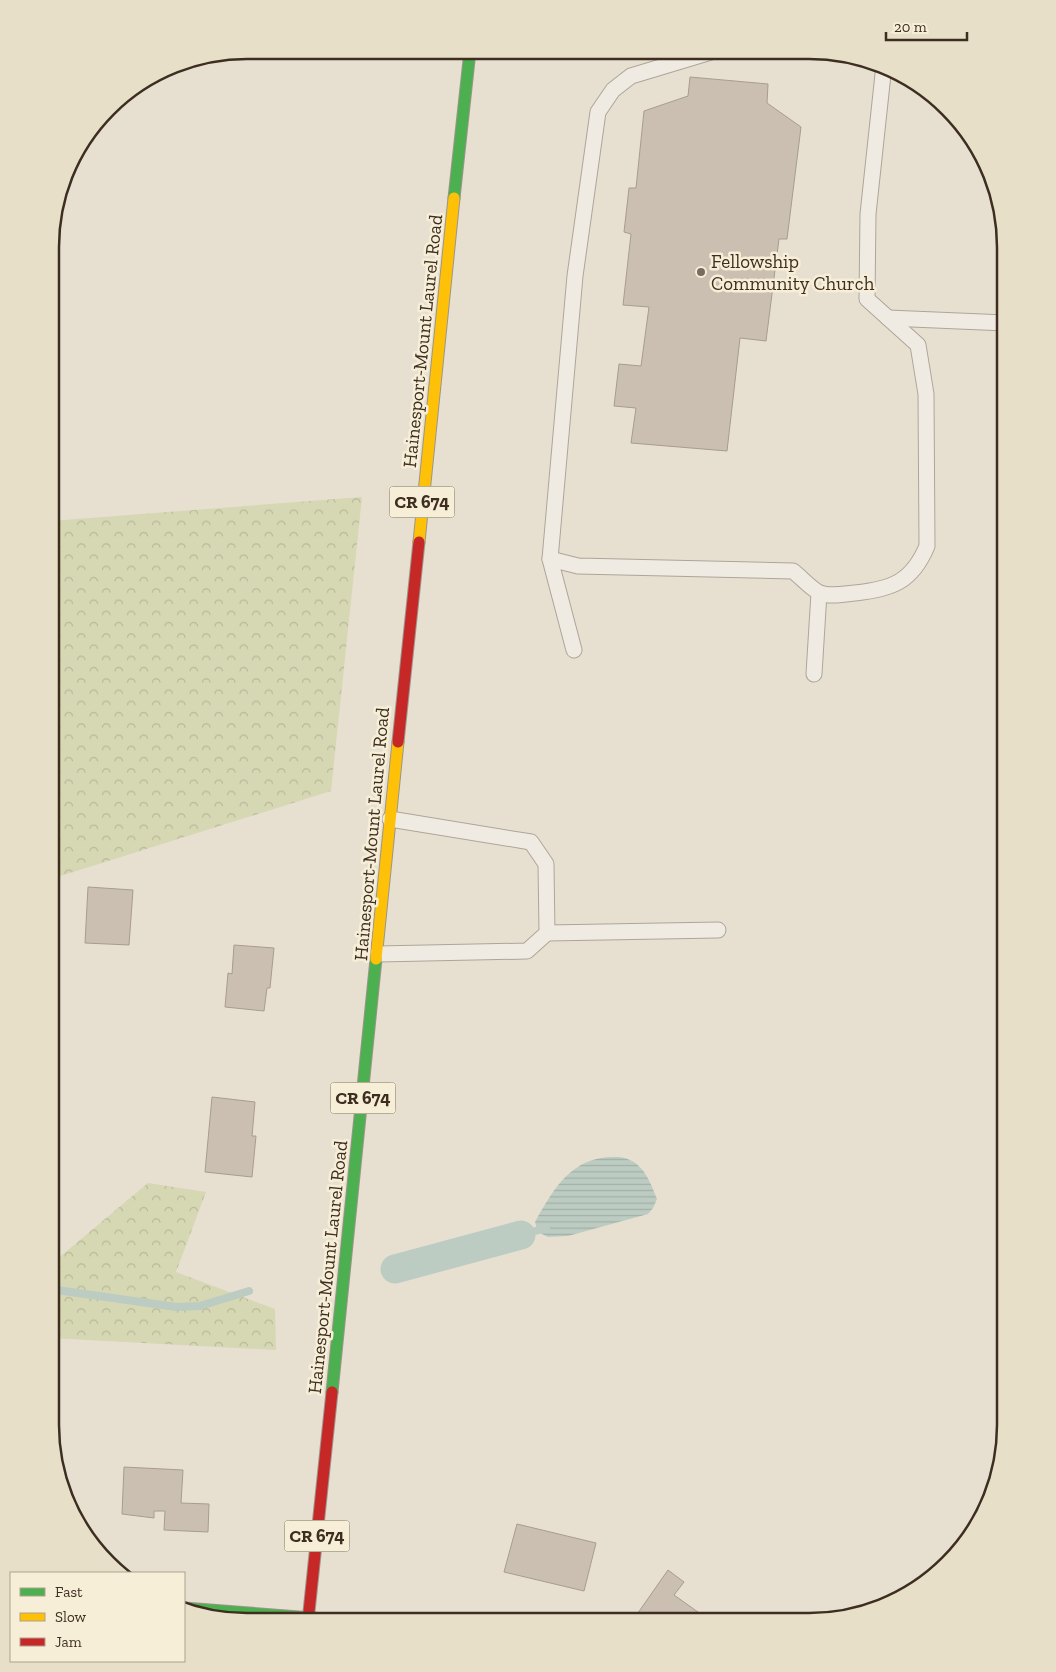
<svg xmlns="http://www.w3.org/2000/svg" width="1056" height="1672" font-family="'Zilla Slab',serif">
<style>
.forest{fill:url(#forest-crowns)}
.water{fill:url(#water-rules)}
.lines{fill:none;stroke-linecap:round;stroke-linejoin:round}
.stream{stroke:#bcccc2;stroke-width:8}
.canal{stroke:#bcccc2;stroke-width:29}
.building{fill:#cbbfb2;stroke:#a89c90}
.lane-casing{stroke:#ada599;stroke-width:17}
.fast-casing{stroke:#9c958a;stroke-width:13}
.slow-casing{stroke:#9c958a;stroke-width:13}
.jam-casing{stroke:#9c958a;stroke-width:13}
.lane{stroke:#efebe3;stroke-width:15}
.fast{stroke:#4caf50;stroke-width:11}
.slow{stroke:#ffc107;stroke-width:11}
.jam{stroke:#c62828;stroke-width:11}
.poi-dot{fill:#786c5e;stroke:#f7eed8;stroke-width:2}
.labels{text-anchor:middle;stroke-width:5;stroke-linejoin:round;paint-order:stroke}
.shield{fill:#f7eed8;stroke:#756857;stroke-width:1}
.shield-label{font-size:18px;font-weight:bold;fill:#3d2e20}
.poi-label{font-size:19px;fill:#3d2e20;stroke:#f7eed8;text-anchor:start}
.street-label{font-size:19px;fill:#3d2e20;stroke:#f7eed8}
.rim{fill:none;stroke:#3d2e20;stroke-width:2.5}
</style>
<defs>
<pattern id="forest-crowns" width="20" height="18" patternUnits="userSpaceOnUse" patternTransform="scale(1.25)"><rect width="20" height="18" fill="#d6d7b3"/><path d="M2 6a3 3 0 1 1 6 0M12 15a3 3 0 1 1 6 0" fill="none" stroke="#b9b99a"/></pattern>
<pattern id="water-rules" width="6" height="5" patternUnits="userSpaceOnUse" patternTransform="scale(1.25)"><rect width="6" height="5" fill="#bcccc2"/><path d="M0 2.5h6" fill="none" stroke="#a2b0a6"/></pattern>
</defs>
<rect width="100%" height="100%" fill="#e7e0d1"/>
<g class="forest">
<path d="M362,497l-31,294 -280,88v-358z"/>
<path d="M148,1183l58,9 -30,80 99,37 1,41 -226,-12v-73z"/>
</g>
<path class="water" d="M618,1157c24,2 31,22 39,42l-4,9 -5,6 -80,22 -20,1 -10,-5 -3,-10c20,-36 38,-67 83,-65z"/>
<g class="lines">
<g class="stream">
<path d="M521,1235l25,-7"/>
<path d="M50,1289l126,18 24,-1 49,-15"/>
</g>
<path class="canal" d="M395,1269l126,-34"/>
</g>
<g class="building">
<path d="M690,77l78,7 -1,19 34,24 -14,112h-8l-13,102 -26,-3 -13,113 -96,-8 5,-35 -22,-2 5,-42 22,2 8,-59 -26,-2 8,-71 -7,-2 5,-44h7l8,-77 44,-15z"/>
<path d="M88,887l45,3 -4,55 -44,-2z"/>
<path d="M234,945l40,3 -4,40h-3l-3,23 -39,-4 3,-34 4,1z"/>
<path d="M212,1097l43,5 -3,34h4l-4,41 -47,-5z"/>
<path d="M124,1467l59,3 -2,33 28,1 -1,28 -44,-2 1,-19h-11v7l-32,-4z"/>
<path d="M60,1477h7v28l-2,-5z"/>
<path d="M517,1524l79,19 -12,48 -80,-19z"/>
<path d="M668,1570l16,12 -10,13 38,27 -79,-2z"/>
</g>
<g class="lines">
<g class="lane-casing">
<g id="lane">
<path d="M888,318l118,5"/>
<path d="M550,559l28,7 215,5c8,6 18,18 27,22 10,4 24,1 35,0 37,-4 57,-11 72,-47l-1,-152 -8,-49 -51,-46 1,-85 16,-149"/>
<path d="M574,650l-24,-91 25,-283 23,-164 15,-22 18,-14 83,-25"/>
<path d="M814,674l5,-81"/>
<path d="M547,933l171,-3"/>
<path d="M378,954l149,-3 20,-18 -1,-69 -15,-22 -141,-23"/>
</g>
</g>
<g class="fast-casing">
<g id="fast">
<path d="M454,198l16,-147"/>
<path d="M332,1392l44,-433"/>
<path d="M184,1608l167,13"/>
</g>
</g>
<g class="slow-casing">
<g id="slow">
<path d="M419,542l35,-344"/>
<path d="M376,959l22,-217"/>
</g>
</g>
<g class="jam-casing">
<g id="jam">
<path d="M398,742l21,-200"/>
<path d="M308,1621l24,-229"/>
</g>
</g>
<use href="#lane" class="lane"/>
<use href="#fast" class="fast"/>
<use href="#slow" class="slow"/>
<use href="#jam" class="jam"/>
</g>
<circle class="poi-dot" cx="701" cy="272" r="5"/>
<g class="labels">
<g class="shield">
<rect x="389.5" y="486.5" width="65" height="31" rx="4"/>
<rect x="330.5" y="1082.5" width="65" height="31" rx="4"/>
<rect x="284.5" y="1520.5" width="65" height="31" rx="4"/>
</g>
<g class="shield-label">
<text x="422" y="508">CR 674</text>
<text x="363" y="1104">CR 674</text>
<text x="317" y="1542">CR 674</text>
</g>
<g class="poi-label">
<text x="711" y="268">Fellowship<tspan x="711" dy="22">Community Church</tspan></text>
</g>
<g class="street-label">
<text transform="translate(422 341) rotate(-84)" y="7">Hainesport-Mount Laurel Road</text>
<text transform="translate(371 834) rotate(-85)" y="7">Hainesport-Mount Laurel Road</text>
<text transform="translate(327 1267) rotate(-84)" y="7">Hainesport-Mount Laurel Road</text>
</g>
</g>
<path d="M0 0H1056V1672H0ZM247 59H809A188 188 0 0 1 997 247V1425A188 188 0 0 1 809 1613H247A188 188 0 0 1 59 1425V247A188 188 0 0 1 247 59Z" fill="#e8dfc9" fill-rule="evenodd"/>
<path class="rim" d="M247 59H809A188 188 0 0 1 997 247V1425A188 188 0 0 1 809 1613H247A188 188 0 0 1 59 1425V247A188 188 0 0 1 247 59Z"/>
<rect x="10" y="1572" width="175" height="90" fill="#f7eed8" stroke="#ada18e"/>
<rect x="20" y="1588" width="25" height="8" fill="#4caf50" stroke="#ada18e"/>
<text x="55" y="1597" font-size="15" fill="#3d2e20">Fast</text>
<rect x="20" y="1613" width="25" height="8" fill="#ffc107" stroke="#ada18e"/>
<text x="55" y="1622" font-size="15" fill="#3d2e20">Slow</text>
<rect x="20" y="1638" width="25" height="8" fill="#c62828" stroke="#ada18e"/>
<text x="55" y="1647" font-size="15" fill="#3d2e20">Jam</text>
<path d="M886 32v8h81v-8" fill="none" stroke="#3d2e20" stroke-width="2.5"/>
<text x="894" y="32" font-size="15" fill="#3d2e20" stroke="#f7eed8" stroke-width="4" paint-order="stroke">20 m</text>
</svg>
